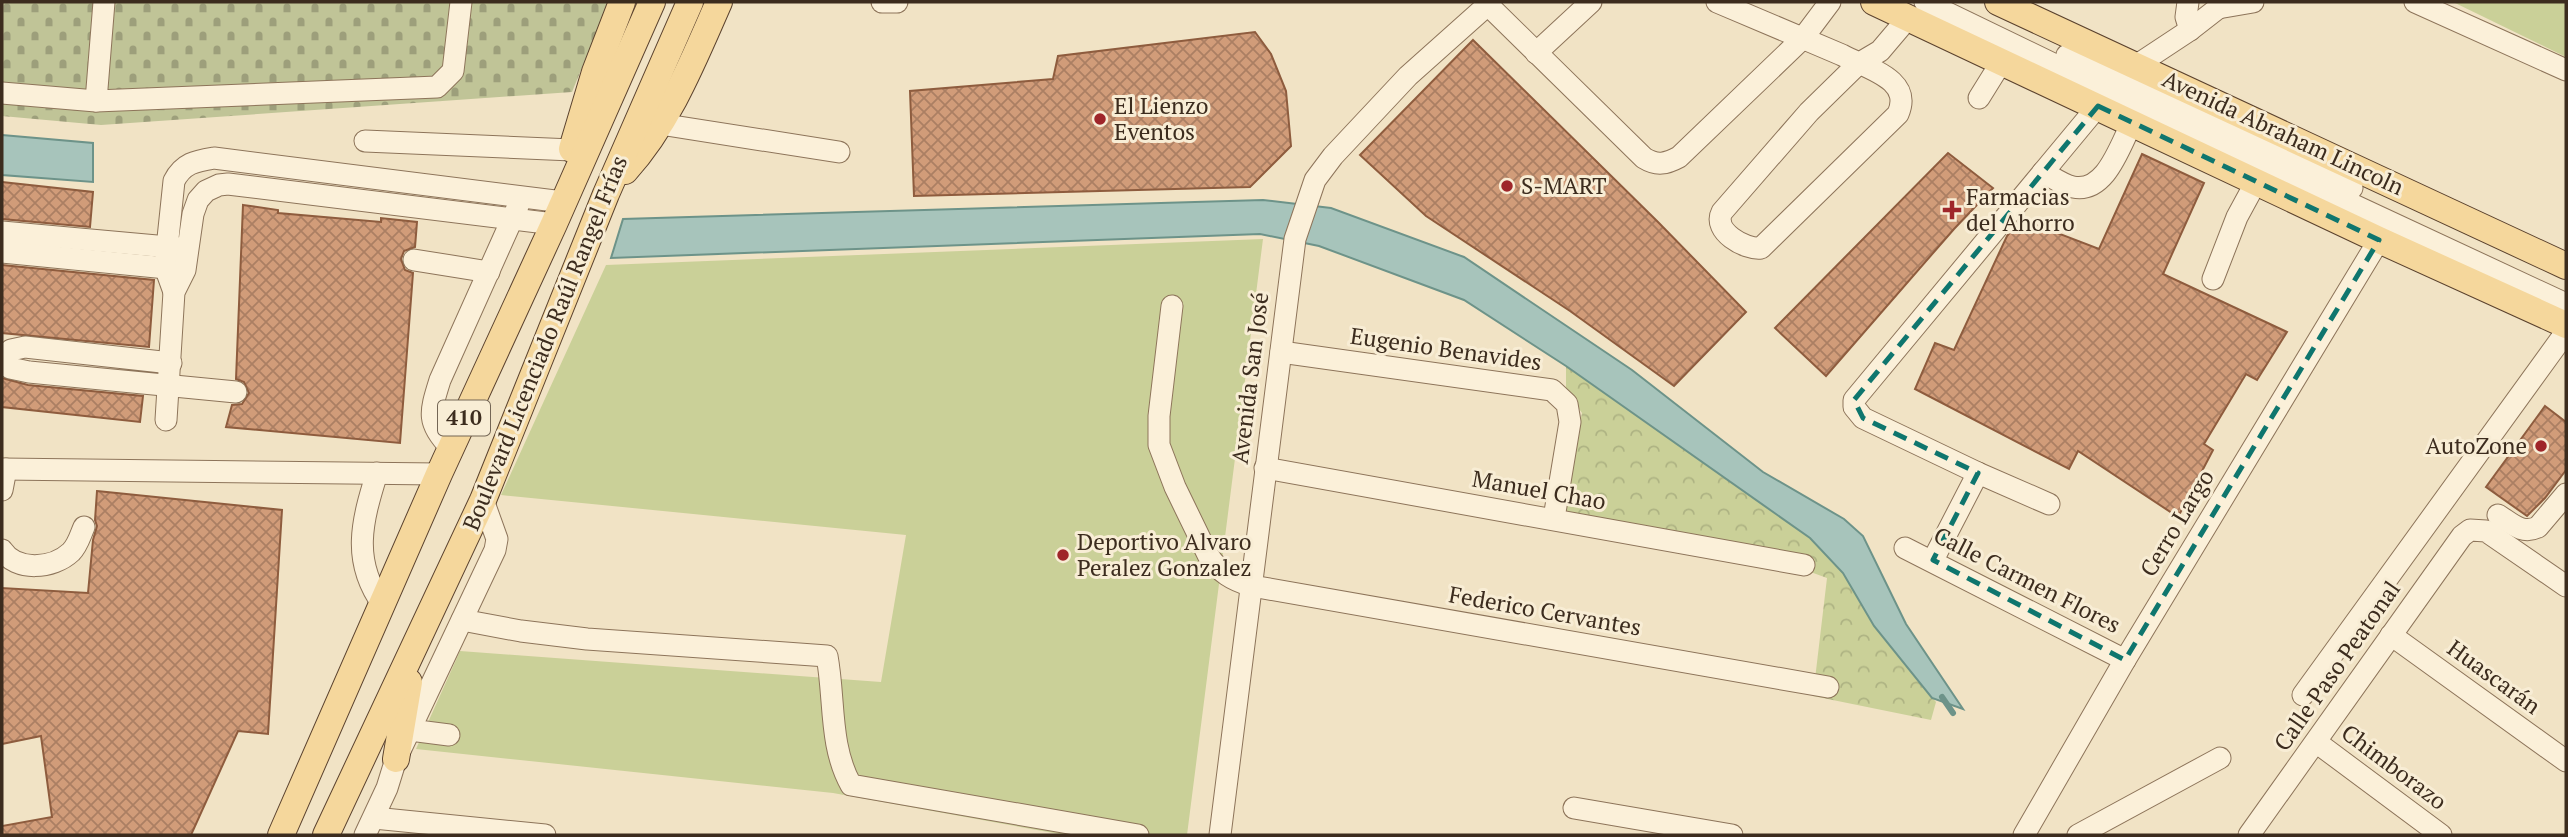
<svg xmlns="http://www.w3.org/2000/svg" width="2568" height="837" font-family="'PT Serif',serif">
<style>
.cemetery{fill:url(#cemetery-stones)}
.park{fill:url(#park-crowns)}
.pitch{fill:#cad098}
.water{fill:#a7c4bb;stroke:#6d9389;stroke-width:2}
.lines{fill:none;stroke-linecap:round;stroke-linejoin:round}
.stream{stroke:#6d9389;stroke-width:6}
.building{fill:url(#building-cross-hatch);stroke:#8e5c3e;stroke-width:2}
.minor-casing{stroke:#8d745a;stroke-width:23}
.major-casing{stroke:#5b422e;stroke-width:28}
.minor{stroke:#fbf0d9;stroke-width:21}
.major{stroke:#f5d79c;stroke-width:26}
.marked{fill:none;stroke:#0f766e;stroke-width:5;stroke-dasharray:14 9;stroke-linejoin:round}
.poi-dot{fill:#9f262a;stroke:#f8edd5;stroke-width:2.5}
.labels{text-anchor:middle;stroke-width:6;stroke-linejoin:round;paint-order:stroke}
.shield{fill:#f8edd5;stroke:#746655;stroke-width:2}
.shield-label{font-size:21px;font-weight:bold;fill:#3c2c1e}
.poi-label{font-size:23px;fill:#3c2c1e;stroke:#f8edd5;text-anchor:start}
.street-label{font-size:23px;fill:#3c2c1e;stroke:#f8edd5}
</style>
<defs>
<pattern id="cemetery-stones" width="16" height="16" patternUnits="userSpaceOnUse" patternTransform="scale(1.75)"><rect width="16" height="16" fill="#c0c497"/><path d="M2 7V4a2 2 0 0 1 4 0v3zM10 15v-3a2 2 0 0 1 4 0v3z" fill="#9d9f7b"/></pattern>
<pattern id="park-crowns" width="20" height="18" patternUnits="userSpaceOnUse" patternTransform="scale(1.75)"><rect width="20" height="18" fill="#cad098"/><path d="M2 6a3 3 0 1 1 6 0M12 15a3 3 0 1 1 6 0" fill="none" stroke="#aeb383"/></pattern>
<pattern id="building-cross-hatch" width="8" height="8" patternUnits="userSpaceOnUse" patternTransform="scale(1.75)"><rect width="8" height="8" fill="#d19c79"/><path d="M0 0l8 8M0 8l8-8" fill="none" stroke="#ab7f63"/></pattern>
</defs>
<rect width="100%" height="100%" fill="#f1e3c5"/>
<path class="cemetery" d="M2,2h607l-37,90 -471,33 -99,-9z"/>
<path class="park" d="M1566,366l244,172 33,35 31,53 62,76 -5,18 -118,-24 14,-118 -22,-8 -244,-57 21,-100 -16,-22z"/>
<g class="pitch">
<path d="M2453,2h113v55z"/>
<path d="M1263,239l-76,596h-122l-232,-42 -417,-44 44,-98 421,31 25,-147 -405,-40 105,-230z"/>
</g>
<g class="water">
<path d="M2,135l91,8v39l-91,-7z"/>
<path d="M1263,200l68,8 133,49 168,113 131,102 81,47 19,17 43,88 57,85 -31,-11 -58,-72 -31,-53 -33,-35 -244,-172 -102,-66 -145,-54 -59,-12 -649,24 12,-39z"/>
</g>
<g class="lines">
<path class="stream" d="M1942,697l11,16"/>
</g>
<g class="building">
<path d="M1255,32l16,22 15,37 5,55 -41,41 -336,9 -4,-105 143,-12 5,-23z"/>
<path d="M1473,40l185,182 88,90 -72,74 -104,-75 -144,-95 -66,-61z"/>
<path d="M1948,153l45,35 -39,41 -128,147 -51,-48z"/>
<path d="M2142,154l62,29 -41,91 124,58 -30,48 -11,-6 -42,70 9,6 -35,67 -100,-66 -9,18 -154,-80 20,-46 19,7 53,-114 14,-17 78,30z"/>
<path d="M2,182l91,10 -3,35 -88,-8z"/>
<path d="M243,205l35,5v3l103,9v-4l36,4 -2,25 -11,4 -3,8 4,11 8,3 -13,170 -174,-16 6,-22 10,-1 7,-11 -5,-11 -8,-3z"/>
<path d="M2,265l152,15 -5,67 -147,-14z"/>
<path d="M2,378l26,7 115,11 -3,26 -138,-15z"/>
<path d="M2545,406l21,16v48l-21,28 -18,18 -41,-29z"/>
<path d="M97,491l185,19 -14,224 -30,-3 -47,104h-189v-9l50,-9 -11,-81 -39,8v-156l86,5 5,-53 4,-14 -2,-6z"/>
</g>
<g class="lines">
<g class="minor-casing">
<g id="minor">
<path d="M882,2h15"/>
<path d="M1717,2l125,53c26,14 71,24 56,59l-137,134c-16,2 -49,-17 -39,-36l87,-100 49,-48 22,-13 28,-33"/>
<path d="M1925,2l186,90 455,212"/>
<path d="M2188,2l-2,15 4,13"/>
<path d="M2415,2l151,68"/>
<path d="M1488,5l156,153c13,8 22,6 35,-1l124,-119 27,-36"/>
<path d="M2218,8l35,-6"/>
<path d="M1536,53l55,-51"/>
<path d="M2067,55l285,133"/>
<path d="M2,93l94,8 341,-14 16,-16 8,-69"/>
<path d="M1979,98l23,-37"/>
<path d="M96,101l8,-99"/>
<path d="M660,124l179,28"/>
<path d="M365,141l207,9"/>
<path d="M2043,172c9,5 20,13 30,15 33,7 47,-42 59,-64"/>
<path d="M2,232l177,16"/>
<path d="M2,252l175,17"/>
<path d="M414,260l75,12"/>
<path d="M2213,279l24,-62 19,-35"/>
<path d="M174,292l-9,-25 9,-86c9,-18 22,-20 40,-23l349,44"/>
<path d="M1172,306l-13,110v29l16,42 33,68c12,18 24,25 44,31l576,101"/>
<path d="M1281,352l271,38 15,14 3,18 -16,96"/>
<path d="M171,363l-146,-16 -14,3 -6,10 5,8 19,4 207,20"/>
<path d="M166,420l8,-128 11,-22 8,-56 5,-14 8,-9 13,-6 9,-1 326,40"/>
<path d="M451,448c-25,-25 -21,-36 -11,-68l78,-174"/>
<path d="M1265,468l539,97"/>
<path d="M2,469l437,5"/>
<path d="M377,473c-15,48 -26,88 6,132"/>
<path d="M2,490l4,-21"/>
<path d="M2049,504l-71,-31 -115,-55 -9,-11v-7l244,-294 39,-41 53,-35 36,-28"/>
<path d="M2498,515c13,8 24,20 40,12l28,-33"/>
<path d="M1905,548l220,112"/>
<path d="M2,550c14,22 51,19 69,2 7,-7 9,-16 13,-25"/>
<path d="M1933,560l45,-87"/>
<path d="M462,620l59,11 66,8 240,17c8,43 2,90 24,129l287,50"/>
<path d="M2391,635l175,126"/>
<path d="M2303,695l263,-363"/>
<path d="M410,730l39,5"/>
<path d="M2316,742l125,93"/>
<path d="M1574,808l158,27"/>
<path d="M374,818l171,17"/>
<path d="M365,835l22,-47 9,-29 99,-209 2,-11 -14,-39"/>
<path d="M1220,835l75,-596 20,-59 18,-24 75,-80 83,-74"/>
<path d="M2024,835l101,-175 254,-420"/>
<path d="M2078,835l142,-77"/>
<path d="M2249,835l213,-299 8,-6 16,1 80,55"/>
</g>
</g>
<g class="major-casing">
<g id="major">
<path d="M1874,2l505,238 187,85"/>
<path d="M1998,2l568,264"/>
<path d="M572,149l23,-77 27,-70"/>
<path d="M625,171c44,-49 68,-110 94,-169"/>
<path d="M396,759l13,-77"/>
<path d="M281,835l158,-361 115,-250 98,-222"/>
<path d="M326,835l157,-335 123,-306 84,-192"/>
</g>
</g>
<use href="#minor" class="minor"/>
<use href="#major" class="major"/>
</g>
<path class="marked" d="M2098,106l281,134 -254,420 -192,-100 45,-87 -115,-55 -9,-18z"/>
<g class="poi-dot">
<circle cx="1100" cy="119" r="7"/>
<circle cx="1507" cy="186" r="7"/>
<path d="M1948.5 199.5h7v7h7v7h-7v7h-7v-7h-7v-7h7z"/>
<circle cx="2541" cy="446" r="7"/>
<circle cx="1063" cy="555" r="7"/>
</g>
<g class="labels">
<rect class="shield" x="438" y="400.5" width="52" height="35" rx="5"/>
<g class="shield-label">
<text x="464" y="425">410</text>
</g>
<g class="poi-label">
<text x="1114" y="114">El Lienzo<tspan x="1114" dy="26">Eventos</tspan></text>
<text x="1521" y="194">S-MART</text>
<text x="1966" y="205">Farmacias<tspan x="1966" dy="26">del Ahorro</tspan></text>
<text x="2527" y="454" text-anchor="end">AutoZone</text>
<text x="1077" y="550">Deportivo Alvaro<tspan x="1077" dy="26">Peralez Gonzalez</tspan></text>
</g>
<g class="street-label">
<text transform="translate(2283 133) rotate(25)" y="8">Avenida Abraham Lincoln</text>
<text transform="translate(545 343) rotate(-68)" y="8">Boulevard Licenciado Raúl Rangel Frías</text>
<text transform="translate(1446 349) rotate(8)" y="8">Eugenio Benavides</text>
<text transform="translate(1250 378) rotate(-83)" y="8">Avenida San José</text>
<text transform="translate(1539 490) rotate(10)" y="8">Manuel Chao</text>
<text transform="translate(2177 523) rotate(-59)" y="8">Cerro Largo</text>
<text transform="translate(2027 580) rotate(27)" y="8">Calle Carmen Flores</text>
<text transform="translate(1545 611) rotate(10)" y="8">Federico Cervantes</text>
<text transform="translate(2337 666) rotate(-55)" y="8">Calle Paso Peatonal</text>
<text transform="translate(2494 677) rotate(36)" y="8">Huascarán</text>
<text transform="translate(2394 767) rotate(37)" y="8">Chimborazo</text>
</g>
</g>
<rect width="2568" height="837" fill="none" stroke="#3c2c1e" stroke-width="7"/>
</svg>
